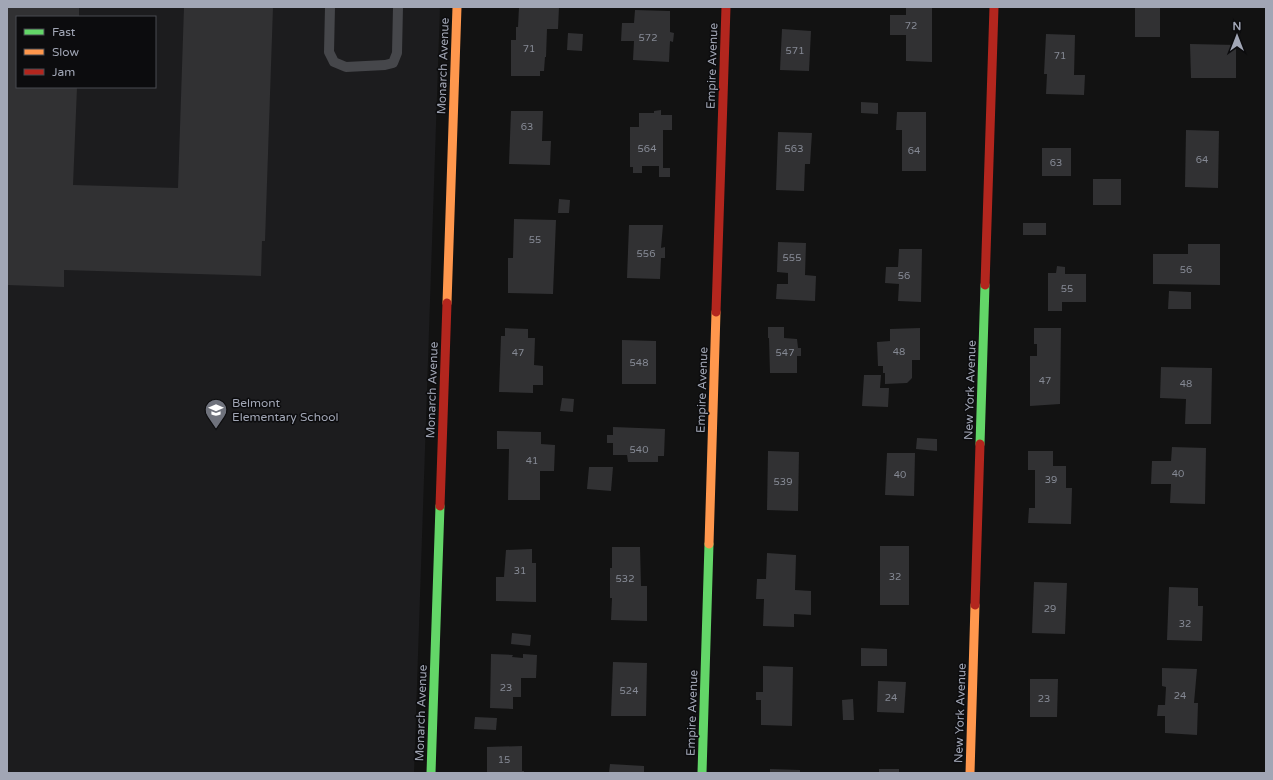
<svg xmlns="http://www.w3.org/2000/svg" width="1273" height="780" font-family="'Varela Round',sans-serif">
<style>
.built{fill:#1c1c1e;fill-rule:evenodd}
.building{fill:#313133}
.lines{fill:none;stroke-linecap:round;stroke-linejoin:round}
.lane{stroke:#46474b;stroke-width:10}
.fast{stroke:#63d668;stroke-width:9}
.slow{stroke:#ff974d;stroke-width:9}
.jam{stroke:#b3261e;stroke-width:9}
.labels{text-anchor:middle;stroke-width:3;stroke-linejoin:round;paint-order:stroke}
.number-label{font-size:10px;fill:#858994}
.street-label{font-size:12px;fill:#a1a6b5;stroke:#0c0c0e}
.poi-label{font-size:12px;fill:#a1a6b5;stroke:#0c0c0e;text-anchor:start}
</style>
<rect width="100%" height="100%" fill="#121212"/>
<path class="built" d="M7,7h433l-26,766h-407zM17,17h138v70h-138z"/>
<g class="building">
<path d="M7,7h72v10h-62v70h60l-4,98 105,3 6,-181h89l-8,234h-3l-1,35 -197,-6v17l-57,-2z"/>
<path d="M519,7h40l-1,22h-11l-1,28h-1l-1,14h-4v5h-29v-36h5v-13h2z"/>
<path d="M906,7h26v55l-26,-1v-26h-16v-20h16z"/>
<rect x="1135" y="7" width="25" height="30"/>
<path d="M635,10l35,1v21l4,1 -1,9 -3,-1 -1,21 -36,-2 1,-19h-13l1,-18h12z"/>
<path d="M782,29l29,2 -2,40 -29,-1z"/>
<path d="M568,33l15,1 -1,17 -15,-1z"/>
<path d="M1046,34l29,1 -1,40h11l-1,20 -38,-1 1,-20h-3z"/>
<path d="M1190,44l46,1v33h-45z"/>
<path d="M861,102l17,1v11l-17,-1z"/>
<path d="M661,110v5h11v15h-9v38h7v9h-11v-11h-17v7h-9v-6h-3v-40h9v-14h15v-2z"/>
<path d="M511,111h32l-1,30h9l-1,24 -41,-1z"/>
<path d="M897,112h29v59h-24v-41h-6z"/>
<path d="M1186,130l33,1 -1,57 -33,-1z"/>
<path d="M778,132l34,1 -2,31h-5l-1,27 -28,-1z"/>
<rect x="1042" y="148" width="29" height="28"/>
<rect x="1093" y="179" width="28" height="26"/>
<path d="M559,199l11,1 -1,13h-11z"/>
<path d="M514,219l42,1 -3,74 -45,-1v-35h5z"/>
<rect x="1023" y="223" width="23" height="12"/>
<path d="M629,225h34l-2,23 4,-1v11h-4l-1,21 -33,-1z"/>
<path d="M778,242l28,1 -1,32 11,1 -1,25 -39,-2 1,-15h11v-11l-11,-1z"/>
<path d="M1188,244h32v41l-67,-1v-30h35z"/>
<path d="M899,249h23l-1,53 -23,-1 1,-17 -14,-1 1,-16h12z"/>
<path d="M1057,266l8,1v7h21v28h-24v9h-14v-38h8z"/>
<path d="M1169,291l22,1v17h-23z"/>
<path d="M768,327h16v11l13,1 1,9h3v8h-4v17h-27l-1,-35h-1z"/>
<path d="M505,328l23,1v9h7l-1,27 9,1v19h-10v8l-34,-1 2,-56h4z"/>
<path d="M920,328v32h-8v18l-5,5 -22,1v-11h-2v-7h-5l-1,-24 13,-1v-12z"/>
<path d="M1034,328h27l-1,76 -30,2v-50h7v-12h-3z"/>
<path d="M622,340l34,1v43h-34z"/>
<path d="M1161,367l51,1 -1,56h-26l1,-25 -26,-1z"/>
<path d="M864,375h17l-1,13h9l-1,19 -26,-1z"/>
<path d="M562,398l12,1 -1,13 -13,-1z"/>
<path d="M613,427l52,2 -1,27h-6v6h-30l-1,-7h-14v-12h-6v-8h6z"/>
<path d="M497,431l44,1v12l14,1 -1,26h-14v29h-32l1,-51h-12z"/>
<path d="M917,438l20,1v12l-21,-2z"/>
<path d="M1172,447l34,1 -1,56 -35,-1 1,-19h-20l1,-23h19z"/>
<path d="M768,451l31,1 -1,59 -31,-1z"/>
<path d="M1028,451h25v15h13v22h6l-1,36 -43,-1 1,-15h6v-38h-7z"/>
<path d="M887,453h28l-1,43 -29,-1z"/>
<path d="M589,467h24l-2,24 -24,-2z"/>
<rect x="880" y="546" width="29" height="59"/>
<path d="M612,547h28l1,39h6v35l-36,-1 1,-22h-2v-30h2z"/>
<path d="M532,549v14h4v39l-40,-1v-24h8l2,-27z"/>
<path d="M767,553l29,2 -1,35 16,1v24l-17,-1v13l-31,-1 1,-27h-8l1,-20h9z"/>
<path d="M1034,582l33,1 -2,51 -33,-1z"/>
<path d="M1169,587l29,1v18h5l-1,35 -35,-1z"/>
<path d="M512,633l19,2 -1,11 -19,-2z"/>
<path d="M861,648l26,1v17h-26z"/>
<path d="M491,654l22,1 -1,2 11,1v-4l14,1 -1,23h-15v19h-8v12l-23,-1z"/>
<path d="M613,662l34,1 -1,53h-35z"/>
<path d="M763,666l30,1 -1,59 -31,-1v-25h-5v-8h7z"/>
<path d="M1162,668l35,1 -3,34h4l-1,32 -32,-2v-17h-8l1,-11h7l1,-18 -4,-1z"/>
<path d="M1030,679h28l-1,38h-27z"/>
<path d="M878,681l28,1 -2,31 -27,-1z"/>
<path d="M853,699l1,21h-11l-1,-20z"/>
<path d="M475,717l22,1 -1,12 -22,-1z"/>
<path d="M522,746v25h2v2h-37v-26z"/>
<path d="M610,764l34,2v7h-35z"/>
<path d="M770,769l30,1v3h-30z"/>
<rect x="879" y="769" width="20" height="4"/>
</g>
<g class="lines">
<path class="lane" d="M330,7l-1,45 5,10 12,5 39,-2 8,-2 4,-10 1,-46"/>
<g class="fast">
<path d="M980,444l5,-159"/>
<path d="M431,773l9,-267"/>
<path d="M702,773l7,-229"/>
</g>
<g class="slow">
<path d="M447,303l10,-296"/>
<path d="M709,544l7,-232"/>
<path d="M970,773l5,-168"/>
</g>
<g class="jam">
<path d="M985,285l9,-278"/>
<path d="M716,312l10,-305"/>
<path d="M440,506l7,-203"/>
<path d="M975,605l5,-161"/>
</g>
</g>
<defs>
<g id="school-pin" transform="scale(1.15)"><path d="M0 17L-7.5 6A9.5 9.5 0 1 1 7.5 6Z" fill="#6f727c" stroke="#0c0c0e"/><path d="M0-5L7-2L0 1L-7-2ZM-4 1L0 2.5L4 1V4Q0 6-4 4Z" fill="#fff"/></g>
</defs>
<g fill-rule="evenodd">
<use href="#school-pin" x="216" y="410"/>
</g>
<g class="labels">
<g class="number-label">
<text x="911" y="29">72</text>
<text x="648" y="41">572</text>
<text x="529" y="52">71</text>
<text x="795" y="54">571</text>
<text x="1060" y="59">71</text>
<text x="527" y="130">63</text>
<text x="647" y="152">564</text>
<text x="794" y="152">563</text>
<text x="914" y="154">64</text>
<text x="1202" y="163">64</text>
<text x="1056" y="166">63</text>
<text x="535" y="243">55</text>
<text x="646" y="257">556</text>
<text x="792" y="261">555</text>
<text x="1186" y="273">56</text>
<text x="904" y="279">56</text>
<text x="1067" y="292">55</text>
<text x="899" y="355">48</text>
<text x="518" y="356">47</text>
<text x="785" y="356">547</text>
<text x="639" y="366">548</text>
<text x="1045" y="384">47</text>
<text x="1186" y="387">48</text>
<text x="639" y="453">540</text>
<text x="532" y="464">41</text>
<text x="1178" y="477">40</text>
<text x="900" y="478">40</text>
<text x="1051" y="483">39</text>
<text x="783" y="485">539</text>
<text x="520" y="574">31</text>
<text x="895" y="580">32</text>
<text x="625" y="582">532</text>
<text x="1050" y="612">29</text>
<text x="1185" y="627">32</text>
<text x="506" y="691">23</text>
<text x="629" y="694">524</text>
<text x="1180" y="699">24</text>
<text x="891" y="701">24</text>
<text x="1044" y="702">23</text>
<text x="504" y="763">15</text>
</g>
<g class="street-label">
<text transform="translate(443 66) rotate(-88)" y="4">Monarch Avenue</text>
<text transform="translate(712 66) rotate(-88)" y="4">Empire Avenue</text>
<text transform="translate(432 390) rotate(-88)" y="4">Monarch Avenue</text>
<text transform="translate(702 390) rotate(-88)" y="4">Empire Avenue</text>
<text transform="translate(970 390) rotate(-88)" y="4">New York Avenue</text>
<text transform="translate(421 713) rotate(-88)" y="4">Monarch Avenue</text>
<text transform="translate(692 713) rotate(-88)" y="4">Empire Avenue</text>
<text transform="translate(960 713) rotate(-88)" y="4">New York Avenue</text>
</g>
<g class="poi-label">
<text x="232" y="407">Belmont<tspan x="232" dy="14">Elementary School</tspan></text>
</g>
</g>
<rect width="1273" height="780" fill="none" stroke="#a1a6b5" stroke-width="16"/>
<rect x="16" y="16" width="140" height="72" fill="#0c0c0e" stroke="#484a51"/>
<rect x="24" y="29" width="20" height="6" fill="#63d668" stroke="#484a51"/>
<text x="52" y="36" font-size="12" fill="#a1a6b5">Fast</text>
<rect x="24" y="49" width="20" height="6" fill="#ff974d" stroke="#484a51"/>
<text x="52" y="56" font-size="12" fill="#a1a6b5">Slow</text>
<rect x="24" y="69" width="20" height="6" fill="#b3261e" stroke="#484a51"/>
<text x="52" y="76" font-size="12" fill="#a1a6b5">Jam</text>
<g transform="translate(1237 36)" stroke="#0c0c0e" stroke-width="3" paint-order="stroke">
<path d="M0-3L7 15L0 10L-7 15Z" fill="#a1a6b5"/>
<text y="-6" font-size="11" font-weight="bold" text-anchor="middle" fill="#a1a6b5">N</text>
</g>
</svg>
